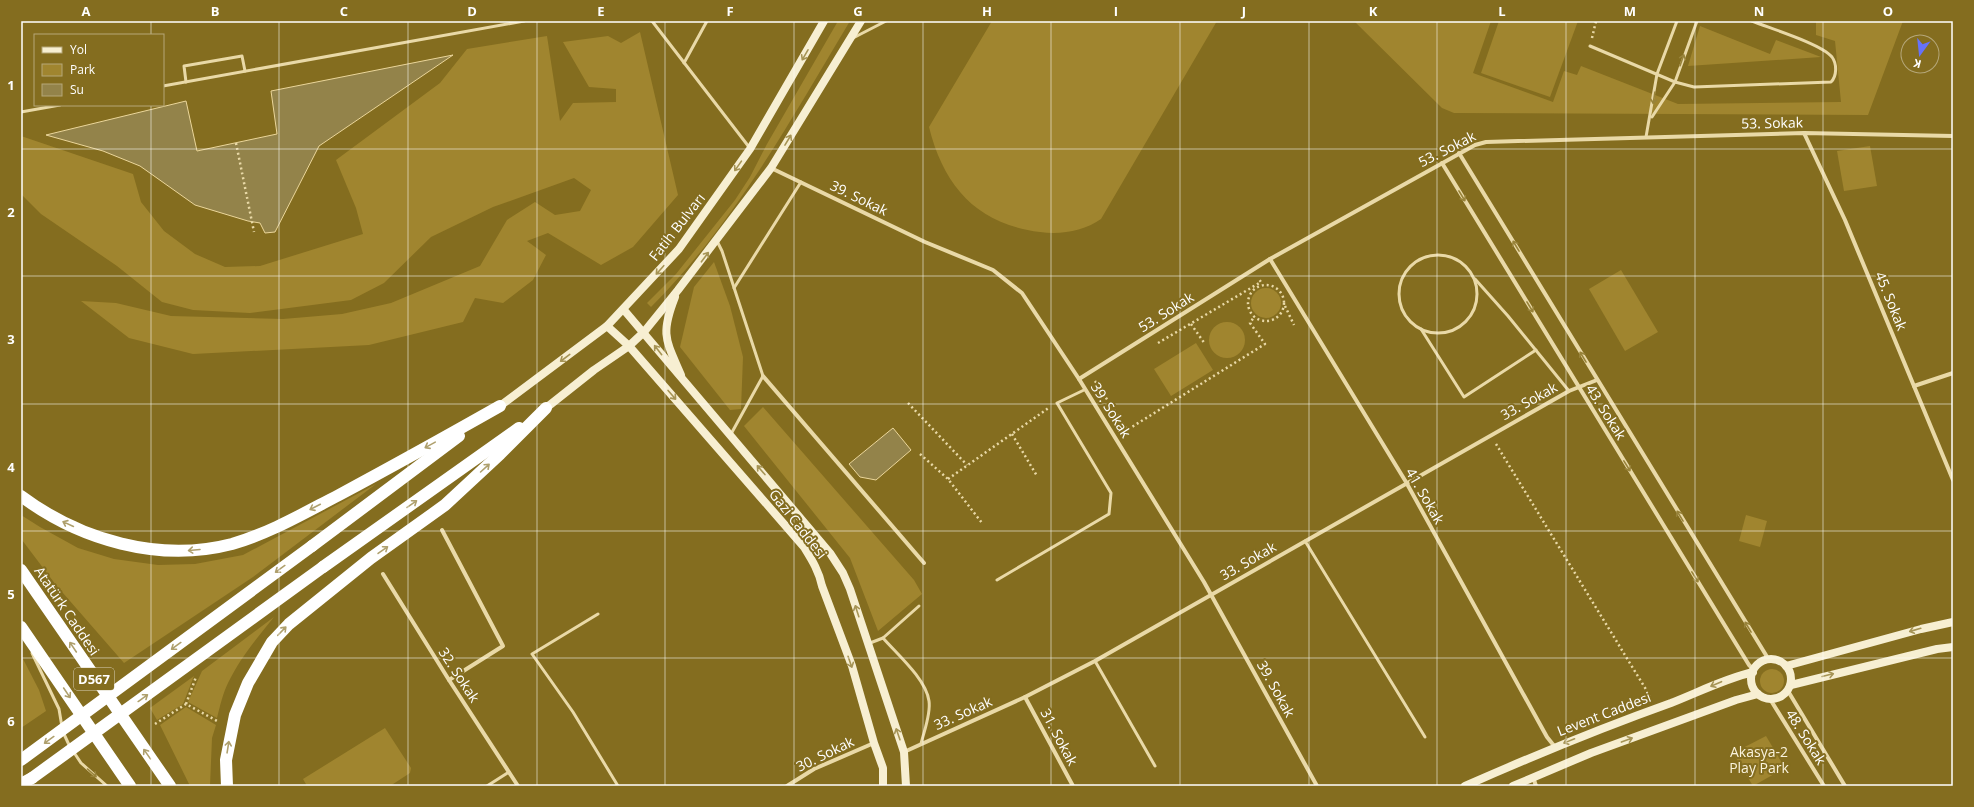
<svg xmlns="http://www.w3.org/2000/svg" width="1974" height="807" font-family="'Open Sans',sans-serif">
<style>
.green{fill:#a0852f}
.water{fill:#93834a;stroke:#ebd69a}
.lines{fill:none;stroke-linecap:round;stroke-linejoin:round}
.path{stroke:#e9d9a7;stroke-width:2.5;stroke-dasharray:2 3;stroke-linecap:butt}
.lane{stroke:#e9d9a7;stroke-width:3}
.street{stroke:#e9d9a7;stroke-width:4}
.secondary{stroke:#f7efd2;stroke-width:8}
.highway{stroke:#fff;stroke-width:12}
.path-bridge{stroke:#e9d9a7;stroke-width:2.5;stroke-dasharray:2 3;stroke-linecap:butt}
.highway-bridge{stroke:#fff;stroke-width:12}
.oneway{stroke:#a69455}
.oneway2{stroke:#98833a}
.oneway3{stroke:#afa06d}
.grid{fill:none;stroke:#fff;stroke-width:1;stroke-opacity:0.55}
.labels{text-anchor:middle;stroke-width:4;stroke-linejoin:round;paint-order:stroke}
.shield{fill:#846d1f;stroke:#dad3bc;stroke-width:1}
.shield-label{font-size:13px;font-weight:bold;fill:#fff}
.street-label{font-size:14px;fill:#fff;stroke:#846d1f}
.park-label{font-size:14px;fill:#faf3dd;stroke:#846d1f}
.neatline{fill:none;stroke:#fff;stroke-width:1.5}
.grid-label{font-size:13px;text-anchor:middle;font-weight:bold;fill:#fff}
</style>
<rect width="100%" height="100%" fill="#846d1f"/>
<g class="green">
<path d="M838,21h12c-60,100 -116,203 -199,286l-4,-4 29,-29 59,-74 15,-23 17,-33z"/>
<path d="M992,21h225l-116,198c-17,12 -40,16 -61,13 -63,-8 -96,-45 -111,-105z"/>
<path d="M1354,21h137l-18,52 80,29 11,-31 13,4 4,-9 97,38 163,-2 -6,-61 -19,-6v-14h87l-35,94 -414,-2 -12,-5z"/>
<path d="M1499,21h79l-28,76 -69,-24z"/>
<path d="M1700,26l70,28 6,-14 45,17 -133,9z"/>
<path d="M640,32l38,163 -45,52 -32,18 -53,-32 -21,8 19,14 -13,25 -30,23 -28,-5 -12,24 -94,23 -176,9 -64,-16 -48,-37 35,2 55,13 112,3 59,-5 49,-11 89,-37 27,-46 28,-18 20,13 25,-4 11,-21 -17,-12 -81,29 -62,30 -47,46 -33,17 -101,13 -57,-3 -31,-8 -45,-36 -76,-52 -20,-20v-58l112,38 8,28 23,29 31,23 30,13 35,-1 103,-32 -7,-26 -20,-48 104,-77 27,-34 80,-13 13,85 13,-18 43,-1v-13l-27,-2 -26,-45 45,-6 13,7z"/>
<path d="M1870,146l7,40 -33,5 -7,-40z"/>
<path d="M714,262l16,44 13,51 -2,52 -11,1 -50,-63 14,-60z"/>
<path d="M1621,270l37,62 -33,19 -36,-62z"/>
<circle cx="1266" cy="303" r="15"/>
<circle cx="1227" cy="340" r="18"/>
<path d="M1196,343l17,27 -42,26 -17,-27z"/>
<path d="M763,407l151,173 8,14 -44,37 -28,-73 -106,-132z"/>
<path d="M376,484l-123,93 -129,86 -68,-78 -34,-45 -1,-25 19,12 38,21 36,11 44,6 37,-1 48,-9z"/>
<path d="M1746,515l21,6 -7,26 -21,-6z"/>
<path d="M274,617c-17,21 -34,41 -46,66 -5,10 -8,23 -11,35l-29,-16 14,-31z"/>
<path d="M21,655l18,35 7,21 -25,17z"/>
<circle cx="1772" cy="681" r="12"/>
<path d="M194,676l-11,28 -26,16 -7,-12z"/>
<path d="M186,707l30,18 -4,13 -2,48h-20l-30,-61z"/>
<path d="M385,728l26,40 -1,5 -20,13h-83l-4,-7z"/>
<path d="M1766,736l19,32 -32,18 -20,-33z"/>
</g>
<g class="water">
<path d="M453,55l-134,91 -44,86 -10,1 -5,-10 -12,-2 -53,-16 -55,-39 -37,-15 -57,-16 140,-34 11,50 80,-17 -6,-43z"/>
<path d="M893,428l18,22 -35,30 -16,-3 -11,-13z"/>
</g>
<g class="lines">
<g class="path">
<path d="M1592,38l4,-17"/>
<path d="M236,143l18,89"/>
<circle cx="1266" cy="303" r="18"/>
<path d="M1285,306l9,19"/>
<path d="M1191,324l14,20"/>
<path d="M1158,343l103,-61 -3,-4"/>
<path d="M1095,381l32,49 138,-86 -15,-21 4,-6"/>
<path d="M908,403l59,62"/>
<path d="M1012,434l25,42"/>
<path d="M1496,444l154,252"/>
<path d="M920,454l28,25 34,44"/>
<path d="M948,479l102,-72"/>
<path d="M155,724l31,-20 33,18"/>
</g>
<g class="lane">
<path d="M652,21l97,126"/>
<path d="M853,38l33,-17"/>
<path d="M1590,46l85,36 19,5 137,-5c6,-6 6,-18 1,-25 -10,-13 -63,-29 -80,-36"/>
<path d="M684,63l23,-42"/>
<path d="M186,82l-2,-16 58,-10 3,15"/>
<path d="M163,86l361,-65"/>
<path d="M21,112l39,-7"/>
<path d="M1652,117l23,-35 22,-61"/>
<path d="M1646,137l11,-63 20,-53"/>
<path d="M717,241l5,10 41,125 -32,58"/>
<circle cx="1438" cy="294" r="39"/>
<path d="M1475,279l33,37 61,75"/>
<path d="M734,288l67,-106"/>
<path d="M1421,329l43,68 72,-47"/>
<path d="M1305,541l120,196"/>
<path d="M997,580l112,-66 2,-21 -54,-90 27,-13"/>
<path d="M598,614l-66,40 41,58 45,74"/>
<path d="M883,638c14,16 43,41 46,63 2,13 -5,30 -8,43"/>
<path d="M870,643l13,-5 36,-32"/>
<path d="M32,653l27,56 3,18"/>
<path d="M1095,661l60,105"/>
<path d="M63,732l7,15"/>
<path d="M73,751l8,12 26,23"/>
<path d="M487,786l22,-14"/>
</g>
<g class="street">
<path d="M1804,133l41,87 108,260"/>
<path d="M1459,153l310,507"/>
<path d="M1442,163l307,502 5,5"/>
<path d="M771,168l154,74 68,28 29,23 57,86 125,203 113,204"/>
<path d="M1270,259l136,223 141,255 8,10"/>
<path d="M763,376l161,187"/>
<path d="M1079,379l191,-120 205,-114 11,-3 318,-9 149,3"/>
<path d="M1914,386l39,-13"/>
<path d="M442,530l61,116 -54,34"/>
<path d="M383,574l66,106 69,106"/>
<path d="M1788,691l57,95"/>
<path d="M1025,697l48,89"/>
<path d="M1770,699l54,87"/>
<path d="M904,752l121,-55 70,-36 474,-270 28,-11"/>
<path d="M1533,777l3,9"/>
<path d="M787,786l27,-17 60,-26"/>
</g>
<g class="secondary">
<path d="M675,297c-15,38 -9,43 6,78"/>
<path d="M624,310l206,243 13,20 7,16 54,163 2,34"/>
<path d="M607,326l22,20 175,201c8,13 15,24 18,39l30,80 22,77 9,25v18"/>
<path d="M500,406l107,-80 72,-77 71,-100 74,-128"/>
<path d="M546,408l48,-38 35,-24 15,-14 34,-42 93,-122 90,-147"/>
<circle cx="1771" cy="679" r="20"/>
<path d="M1786,666l135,-37 32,-7"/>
<path d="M1791,685l146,-36 16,-2"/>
<path d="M1465,786c68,-30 136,-58 206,-83 28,-11 53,-24 82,-31"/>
<path d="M1513,786l78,-33 145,-53 22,-6"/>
</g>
<g class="highway">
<path d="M21,496c59,44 138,67 211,48 38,-11 72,-31 107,-49 54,-29 108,-59 161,-89"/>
<path d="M312,546l147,-110"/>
<path d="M323,567l196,-139"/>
<path d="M21,570l149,216"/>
<path d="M21,627l109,159"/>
<path d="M21,784l11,-6"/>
<path d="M227,786l-1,-26 9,-45 13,-32 24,-41 17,-18 82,-66 74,-53 55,-51 46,-46"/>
</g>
<path class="path-bridge" d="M186,704l10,-27"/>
<g class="highway-bridge">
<path d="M21,760l291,-214"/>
<path d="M32,778l291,-211"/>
</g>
</g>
<defs><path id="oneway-shaft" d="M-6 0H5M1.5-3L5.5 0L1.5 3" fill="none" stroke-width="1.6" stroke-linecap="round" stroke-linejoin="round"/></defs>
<g class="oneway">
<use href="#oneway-shaft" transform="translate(805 55) rotate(120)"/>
<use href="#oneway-shaft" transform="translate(788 140) rotate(-59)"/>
<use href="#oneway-shaft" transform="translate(738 166) rotate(125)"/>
<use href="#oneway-shaft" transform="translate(705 257) rotate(-53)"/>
<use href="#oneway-shaft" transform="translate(660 270) rotate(132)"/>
<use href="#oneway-shaft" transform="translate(658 350) rotate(-128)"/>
<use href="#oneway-shaft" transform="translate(565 358) rotate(143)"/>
<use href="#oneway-shaft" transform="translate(672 395) rotate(49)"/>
<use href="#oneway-shaft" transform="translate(761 470) rotate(-131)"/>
<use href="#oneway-shaft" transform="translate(857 611) rotate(-108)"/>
<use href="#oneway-shaft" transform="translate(1915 630) rotate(164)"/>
<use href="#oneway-shaft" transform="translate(850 662) rotate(71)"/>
<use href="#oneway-shaft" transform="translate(1828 675) rotate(-14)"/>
<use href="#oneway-shaft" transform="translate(1716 684) rotate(157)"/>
<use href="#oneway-shaft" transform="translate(898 734) rotate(-109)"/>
<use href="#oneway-shaft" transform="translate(1627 740) rotate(-20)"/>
<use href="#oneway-shaft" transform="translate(1569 741) rotate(158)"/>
</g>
<g class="oneway2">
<use href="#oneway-shaft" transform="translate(1682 60) rotate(-71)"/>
<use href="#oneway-shaft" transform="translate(1654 98) rotate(99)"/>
<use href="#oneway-shaft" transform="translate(1462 196) rotate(59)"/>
<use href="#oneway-shaft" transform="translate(1516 246) rotate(-121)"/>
<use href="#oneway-shaft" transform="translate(1530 307) rotate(59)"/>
<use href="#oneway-shaft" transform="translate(1583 357) rotate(-121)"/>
<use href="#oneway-shaft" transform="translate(1627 466) rotate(58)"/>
<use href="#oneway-shaft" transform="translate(1680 516) rotate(-121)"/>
<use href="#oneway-shaft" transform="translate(1695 577) rotate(58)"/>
<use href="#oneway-shaft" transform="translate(1748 627) rotate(-121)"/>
<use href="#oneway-shaft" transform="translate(92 773) rotate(42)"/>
</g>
<g class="oneway3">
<use href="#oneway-shaft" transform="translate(430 445) rotate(151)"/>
<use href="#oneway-shaft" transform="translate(485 468) rotate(-42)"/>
<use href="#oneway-shaft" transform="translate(412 504) rotate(-35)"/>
<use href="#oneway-shaft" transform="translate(315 507) rotate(153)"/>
<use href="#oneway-shaft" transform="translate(68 524) rotate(-155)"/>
<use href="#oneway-shaft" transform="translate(194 550) rotate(175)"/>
<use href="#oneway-shaft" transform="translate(383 550) rotate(-35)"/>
<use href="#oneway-shaft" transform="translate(280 569) rotate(144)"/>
<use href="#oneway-shaft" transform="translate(282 631) rotate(-46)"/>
<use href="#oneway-shaft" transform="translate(176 646) rotate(144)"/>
<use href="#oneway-shaft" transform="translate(73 647) rotate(-124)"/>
<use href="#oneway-shaft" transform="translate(67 693) rotate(56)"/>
<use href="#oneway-shaft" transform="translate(143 698) rotate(-36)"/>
<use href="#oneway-shaft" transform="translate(49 740) rotate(144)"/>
<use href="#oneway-shaft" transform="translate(228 747) rotate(-81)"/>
<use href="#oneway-shaft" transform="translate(147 754) rotate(-125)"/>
</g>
<path class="grid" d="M151,21v14M279,21v765M408,21v765M537,21v765M665,21v765M794,21v765M923,21v765M1051,21v765M1180,21v765M1309,21v765M1437,21v765M1566,21v765M1695,21v765M1823,21v765M151,105v681M21,149h1932M21,276h1932M21,404h1932M21,531h1932M21,658h1932"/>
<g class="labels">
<rect class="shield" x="74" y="668" width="40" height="22" rx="3"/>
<g class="shield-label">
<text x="94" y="684">D567</text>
</g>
<g class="street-label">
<text transform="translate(1772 123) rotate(-1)" y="5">53. Sokak</text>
<text transform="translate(1447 149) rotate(-27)" y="5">53. Sokak</text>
<text transform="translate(859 198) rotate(26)" y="5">39. Sokak</text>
<text transform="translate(677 227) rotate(-52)" y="5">Fatih Bulvarı</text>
<text transform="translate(1891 301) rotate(68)" y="5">45. Sokak</text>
<text transform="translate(1166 312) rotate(-32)" y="5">53. Sokak</text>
<text transform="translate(1529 401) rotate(-29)" y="5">33. Sokak</text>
<text transform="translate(1111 410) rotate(58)" y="5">39. Sokak</text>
<text transform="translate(1606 412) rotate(58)" y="5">43. Sokak</text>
<text transform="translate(1425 496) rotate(60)" y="5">41. Sokak</text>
<text transform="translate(798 524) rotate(52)" y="5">Gazi Caddesi</text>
<text transform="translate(1248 561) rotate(-30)" y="5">33. Sokak</text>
<text transform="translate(67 611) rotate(56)" y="5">Atatürk Caddesi</text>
<text transform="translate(459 675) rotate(57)" y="5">32. Sokak</text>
<text transform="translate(1276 689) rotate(61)" y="5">39. Sokak</text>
<text transform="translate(963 713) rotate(-24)" y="5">33. Sokak</text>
<text transform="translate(1604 714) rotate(-21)" y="5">Levent Caddesi</text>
<text transform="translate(1059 737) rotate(62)" y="5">31. Sokak</text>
<text transform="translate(1806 737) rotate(58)" y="5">48. Sokak</text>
<text transform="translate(825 754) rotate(-26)" y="5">30. Sokak</text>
</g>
<g class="park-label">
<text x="1759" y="757">Akasya-2<tspan x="1759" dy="16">Play Park</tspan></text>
</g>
</g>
<rect width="1974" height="807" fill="none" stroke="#846d1f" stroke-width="44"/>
<rect x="34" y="34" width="130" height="72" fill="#846d1f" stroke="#b5a779"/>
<rect x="42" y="47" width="20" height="6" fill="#f7efd2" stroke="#b5a779"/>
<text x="70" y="54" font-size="12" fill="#ffffff">Yol</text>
<rect x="42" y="64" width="20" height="12" fill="#a0852f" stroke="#b5a779"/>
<text x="70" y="74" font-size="12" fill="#ffffff">Park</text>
<rect x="42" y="84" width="20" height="12" fill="#93834a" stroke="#b5a779"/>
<text x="70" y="94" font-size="12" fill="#ffffff">Su</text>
<g transform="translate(1920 54) rotate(195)"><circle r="19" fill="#846d1f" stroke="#b5a779"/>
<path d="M0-3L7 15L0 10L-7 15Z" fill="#6672f8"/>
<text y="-6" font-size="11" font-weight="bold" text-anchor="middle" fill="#ffffff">K</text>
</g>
<rect x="22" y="22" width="1930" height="763" class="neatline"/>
<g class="grid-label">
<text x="86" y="16">A</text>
<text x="215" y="16">B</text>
<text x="344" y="16">C</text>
<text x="472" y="16">D</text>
<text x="601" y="16">E</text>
<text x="730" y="16">F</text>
<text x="858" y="16">G</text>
<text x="987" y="16">H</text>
<text x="1116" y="16">I</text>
<text x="1244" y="16">J</text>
<text x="1373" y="16">K</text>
<text x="1502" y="16">L</text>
<text x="1630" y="16">M</text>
<text x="1759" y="16">N</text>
<text x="1888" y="16">O</text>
<text x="11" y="90">1</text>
<text x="11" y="217">2</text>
<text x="11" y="344">3</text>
<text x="11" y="472">4</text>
<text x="11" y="599">5</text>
<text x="11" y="726">6</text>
</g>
</svg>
